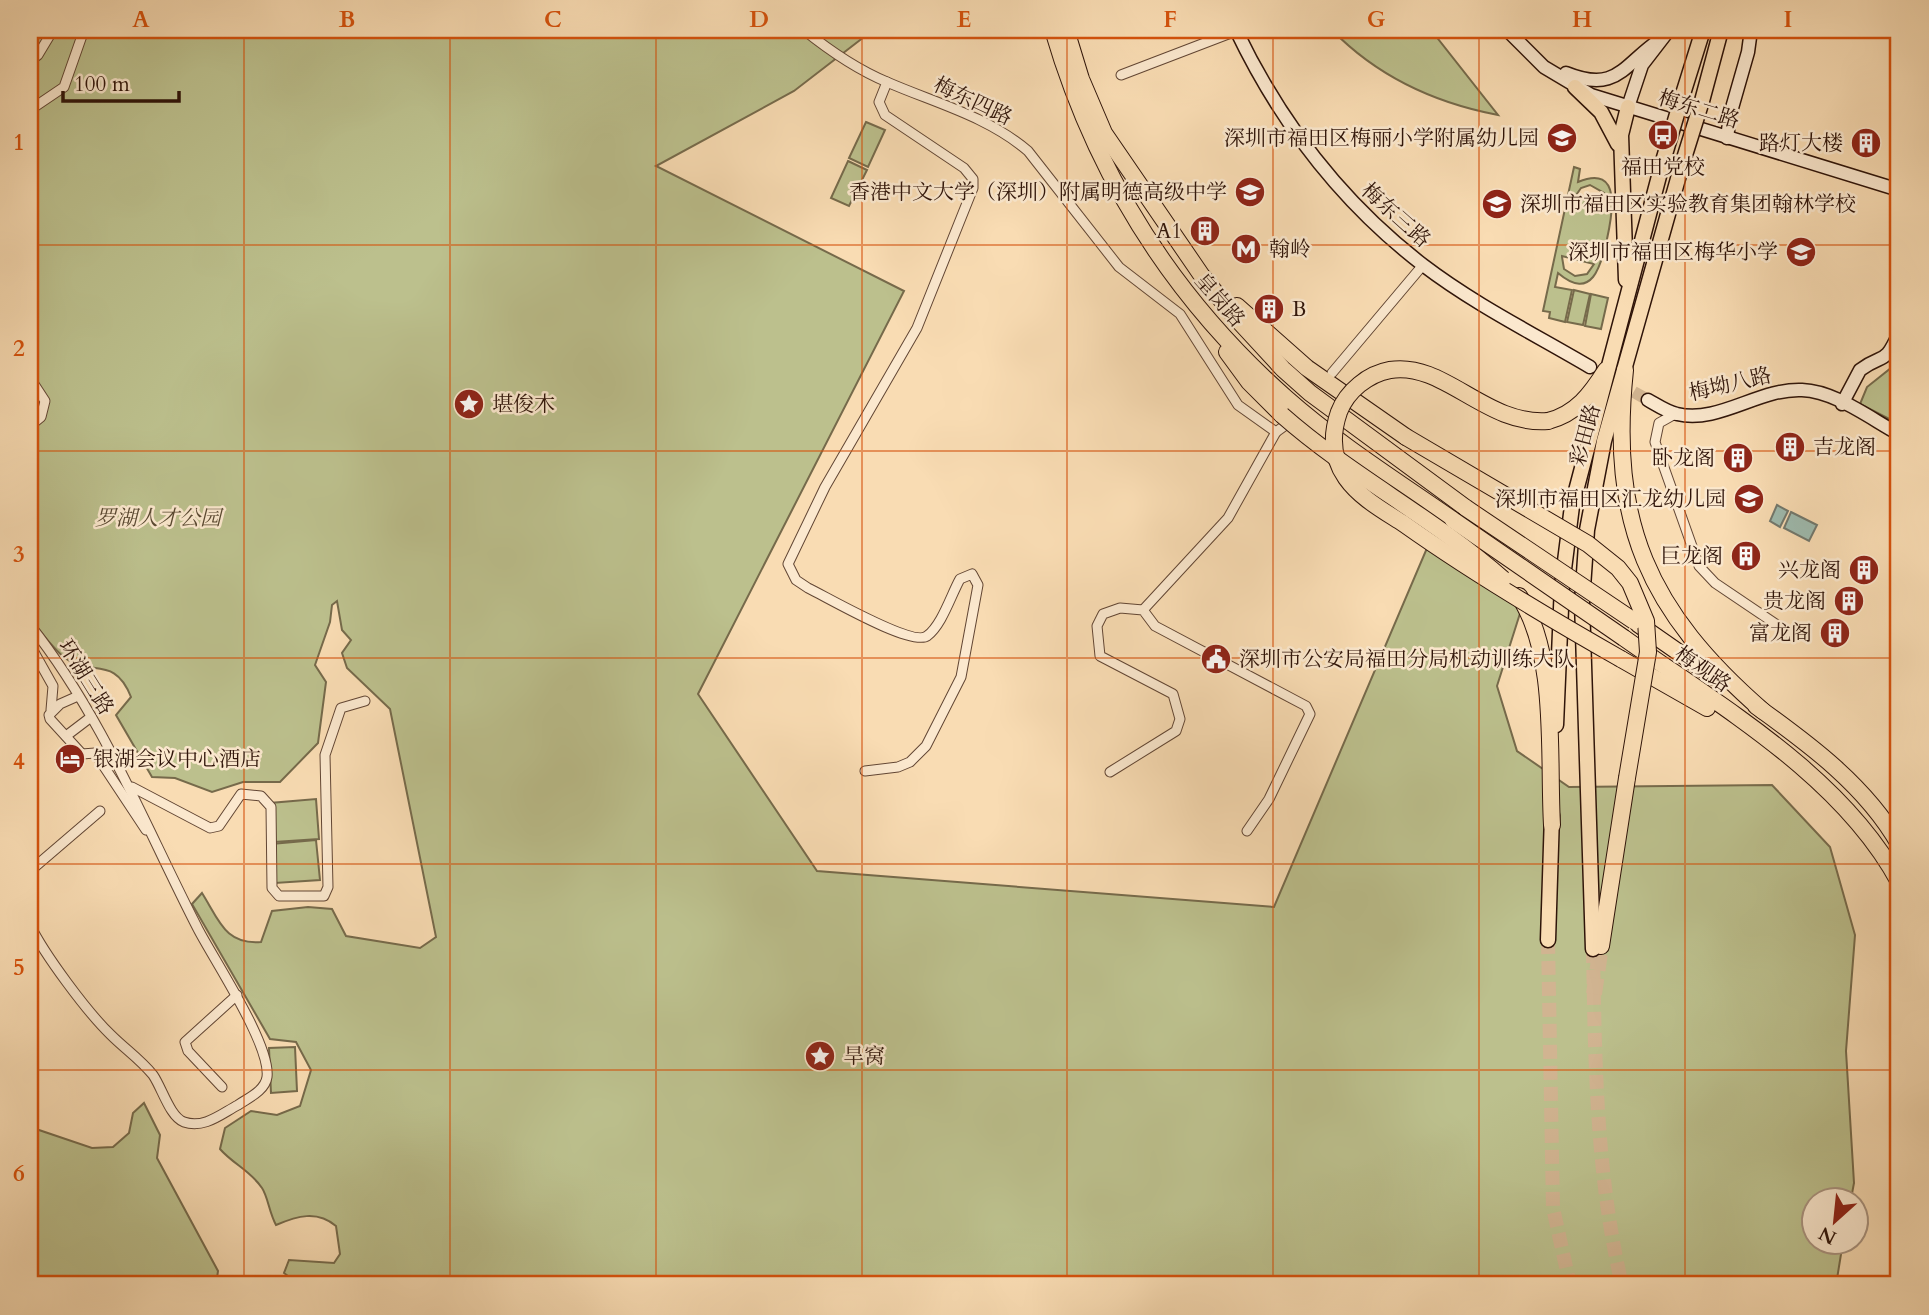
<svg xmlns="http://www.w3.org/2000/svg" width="1929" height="1315" font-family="Cardo,'Noto Serif SC',serif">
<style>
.green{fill:#bcc08d;stroke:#766a4b;stroke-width:2;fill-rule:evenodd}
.water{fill:#9ebbaf;stroke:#72786d;stroke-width:2}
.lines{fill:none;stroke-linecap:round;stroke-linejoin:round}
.secondary-tunnel{stroke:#d1b491;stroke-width:12;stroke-dasharray:12 6;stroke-linecap:butt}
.primary-tunnel{stroke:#d1b491;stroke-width:14;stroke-dasharray:14 7;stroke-linecap:butt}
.highway-tunnel{stroke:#d1b491;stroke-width:16;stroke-dasharray:16 8;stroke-linecap:butt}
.street-casing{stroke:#624634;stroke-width:11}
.secondary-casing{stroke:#2f1409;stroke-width:15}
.primary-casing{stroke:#2f1409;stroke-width:17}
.highway-casing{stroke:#2f1409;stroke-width:18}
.street{stroke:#fbe8ce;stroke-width:9}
.secondary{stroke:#fbe8ce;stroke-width:12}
.primary{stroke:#f9dcb3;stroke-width:14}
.highway{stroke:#f9dcb3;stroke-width:16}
.primary-bridge-casing{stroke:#2f1409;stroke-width:17;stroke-linecap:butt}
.highway-bridge-casing{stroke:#2f1409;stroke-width:18;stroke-linecap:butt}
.primary-bridge{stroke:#f9dcb3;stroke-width:14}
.highway-bridge{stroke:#f9dcb3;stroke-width:16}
.grid{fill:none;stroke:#d6520c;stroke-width:2;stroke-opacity:0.55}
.labels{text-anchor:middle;stroke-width:5;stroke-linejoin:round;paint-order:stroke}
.street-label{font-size:21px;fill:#2f1409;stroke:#fbe8ce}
.poi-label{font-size:21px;fill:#2f1409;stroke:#fbe8ce;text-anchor:end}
.park-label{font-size:21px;font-style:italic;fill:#594831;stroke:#fbe8ce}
.neatline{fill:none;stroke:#d6520c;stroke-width:2.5}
.grid-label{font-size:23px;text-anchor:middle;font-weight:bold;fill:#d6520c}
</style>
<rect width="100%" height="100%" fill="#f9dcb3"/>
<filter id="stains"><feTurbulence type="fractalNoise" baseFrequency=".00286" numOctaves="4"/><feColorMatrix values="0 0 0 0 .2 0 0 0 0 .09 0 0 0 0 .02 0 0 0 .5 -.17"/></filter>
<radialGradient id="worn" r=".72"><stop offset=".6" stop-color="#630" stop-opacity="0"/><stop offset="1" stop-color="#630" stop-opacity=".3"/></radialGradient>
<g class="green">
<path d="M30,30h843l-79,61 -138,75 248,125 -206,403 119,177 457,36 156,-366 93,63 -26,82 20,65 52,36 203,-2 58,62 25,88 -9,116 8,132 -3,16 -37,1v42h29l-7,43h-1536l-16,-12 5,-13 45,3 6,-9 -4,-28c-19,-16 -39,-10 -60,-1 -7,-13 -8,-28 -14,-37 -11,-17 -29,-24 -42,-39l5,-21 26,-17 26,4 23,-9 11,-36 -15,-28 -26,-3 -78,-135 10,-11c17,27 23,52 59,49l11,-31 36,-4 24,2 14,27 74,12 16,-11 -46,-228 -43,-41 -5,-15 9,-13 -9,-10 -5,-29 -5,4 -2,17 -15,43 11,17 -8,61 -38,39h-37l-31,10 -37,-14 -23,-1 -36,-62 15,-18c-16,-41 -39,-21 -63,-37 -14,-9 -26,-28 -38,-41z"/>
<path d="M1332,30h99l67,85c-63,-12 -121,-39 -166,-85z"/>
<path d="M866,122l19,8 -17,37 -19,-9z"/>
<path d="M848,161l19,9 -18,36 -18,-8z"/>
<path d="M1574,167l6,2 -2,13c45,-19 34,34 29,57 -6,27 -15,63 -49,34l-3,14 17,3 -7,32 -16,-4 1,-6 -7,-1zM1590,185l14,8 3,12 -33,-7 7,-10zM1562,257v-1l32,8 -7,10 -12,2 -11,-7z"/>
<path d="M1574,290l16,4 -7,31 -16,-3z"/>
<path d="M1591,294l17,4 -7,31 -16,-3z"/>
<path d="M1891,368l8,4v52l-39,-20 7,-17z"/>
<path d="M316,799l3,40 -45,3 -4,-39z"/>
<path d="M316,840l4,40 -45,3 -4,-39z"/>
<path d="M295,1047l2,44 -26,2 -2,-45z"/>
<path d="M144,1103l16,32 -3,23 61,113 -2,14h-186v-158l62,21 21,-1 16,-14 4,-20z"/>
</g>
<g class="water">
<path d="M1777,505l11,6 -8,16 -10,-6z"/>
<path d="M1791,512l26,13 -8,16 -25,-13z"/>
</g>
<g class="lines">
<path class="secondary-tunnel" d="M1618,383l30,17"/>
<g class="primary-tunnel">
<path d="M1548,940l5,268 17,77"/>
<path d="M1593,949c2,112 3,226 29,336"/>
</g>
<path class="highway-tunnel" d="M1594,994l7,-48"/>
<g class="street-casing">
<g id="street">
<path d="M804,30c26,21 52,39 83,52 48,21 100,34 141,69l91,116 61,47 58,91 38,27 11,-8"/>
<path d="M30,61l8,-6 15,-25"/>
<path d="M1121,75l115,-44"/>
<path d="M30,110l34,-23 20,-57"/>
<path d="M1332,373l91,-108"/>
<path d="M30,378l15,23 -4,16 -11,9"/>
<path d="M1675,414l-16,9 -4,19 44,124 16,17 74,50"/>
<path d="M1143,610l85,-92 48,-86"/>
<path d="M30,625c73,92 115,201 168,304 16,31 73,116 69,148 -2,14 -19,21 -29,28 -17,9 -34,24 -54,17 -14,-5 -22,-34 -31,-47 -13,-16 -28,-26 -42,-40 -24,-23 -67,-81 -81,-110"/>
<path d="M30,645l23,41 -2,24"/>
<path d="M78,696l-18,8 -11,11 1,4 32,35 13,-1 51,77"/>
<path d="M66,736l25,-19"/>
<path d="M865,771l33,-4 12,-5 16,-16 35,-69 17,-92 -6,-11 -12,5c-9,16 -18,46 -33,57 -15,11 -100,-39 -119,-48l-12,-8 -8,-16 37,-77 92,-159 56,-140v-9l-9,-11 -79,-53 -6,-13 8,-20"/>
<path d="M1110,772l66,-41 4,-12 -7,-25 -73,-38 -3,-30 6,-12 17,-6 23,2 12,16 151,80 4,8 -41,85 -22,32"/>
<path d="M132,787l78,41 9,-2 22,-32 20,2 10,11 1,81 7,8h45l4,-9 -3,-132 16,-47 24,-7"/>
<path d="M30,871l70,-60"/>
<path d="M222,1087l-34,-36 -3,-9 52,-47"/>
</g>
</g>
<g class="secondary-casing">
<g id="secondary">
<path d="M1236,30c44,92 105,172 187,235 51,39 111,69 167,102"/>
<path d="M1507,30l37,37 47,28 308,95"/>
<path d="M1566,73c52,21 57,-9 95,-34"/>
<path d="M1628,107l14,-42 27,-35"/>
<path d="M1727,138l3,-23 18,-63 3,-22"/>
<path d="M1648,400c9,5 19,12 29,14 42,10 82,-26 125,-24 33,1 69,29 97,44"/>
<path d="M1842,404l18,-34c24,-18 24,-3 39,-37"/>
</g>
</g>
<g class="primary-casing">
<g id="primary">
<path d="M1575,87l26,25 17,32"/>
<path d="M1683,94l20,-64"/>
<path d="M1702,101l19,-71"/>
<path d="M1626,280l-5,-145 7,-28"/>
<path d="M1556,725l6,-140 10,-79 91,-345"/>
<path d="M1548,940l4,-125"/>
<path d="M1593,949l-11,-347 5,-72 17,-89 77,-273"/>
</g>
</g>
<g class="highway-casing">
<g id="highway">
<path d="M1053,30c42,144 120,268 233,368 52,46 111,83 167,122"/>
<path d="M1066,30l15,49 23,54 98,143 34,42 47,51 27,24 156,115"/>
<path d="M1237,306l70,62 99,69"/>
<path d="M1227,352l22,30 33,33"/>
<path d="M1625,370c-16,153 23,241 138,341"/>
<path d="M1548,421c28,-7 43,-27 58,-51"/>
<path d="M1519,596c39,59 29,160 33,229"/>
<path d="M1638,624l76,53"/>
<path d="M1624,638c96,68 218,138 275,244"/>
<path d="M1621,659l86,49"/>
<path d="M1756,706c53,38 110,80 143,138"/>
<path d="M1601,946l26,-168"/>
</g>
</g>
<use href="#street" class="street"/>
<use href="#secondary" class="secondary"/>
<use href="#primary" class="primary"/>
<use href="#highway" class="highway"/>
<g class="primary-bridge-casing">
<g id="primary-bridge">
<path d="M1663,161l20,-67"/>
<path d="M1681,168l21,-67"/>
</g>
</g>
<g class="highway-bridge-casing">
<g id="highway-bridge">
<path d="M1282,415c69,61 152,103 221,164"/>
<path d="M1548,421c-62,5 -104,-60 -158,-51 -22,4 -43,21 -51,42 -8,23 -7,46 7,66 14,20 38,33 58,46 69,49 143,93 217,135"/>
<path d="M1406,437l182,107 30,24 12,15 16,38 2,31 -21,126"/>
<path d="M1466,508l168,113"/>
<path d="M1453,520l171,118"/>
</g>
</g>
<use href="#primary-bridge" class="primary-bridge"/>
<use href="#highway-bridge" class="highway-bridge"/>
</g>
<path class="grid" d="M244,30v1255M450,30v1255M656,30v1255M862,30v1255M1067,30v1255M1273,30v1255M1479,30v1255M1685,30v1255M30,245h1869M30,451h1869M30,658h1869M30,864h1869M30,1070h1869"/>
<defs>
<g id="bus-disc" transform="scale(1.575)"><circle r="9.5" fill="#8f2418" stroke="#fbe8ce"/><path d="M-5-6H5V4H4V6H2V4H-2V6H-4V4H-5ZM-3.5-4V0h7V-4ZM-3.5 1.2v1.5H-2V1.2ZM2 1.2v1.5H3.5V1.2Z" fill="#fff"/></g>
<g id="school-disc" transform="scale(1.575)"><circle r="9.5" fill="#8f2418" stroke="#fbe8ce"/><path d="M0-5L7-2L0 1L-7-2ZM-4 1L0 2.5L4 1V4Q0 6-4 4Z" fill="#fff"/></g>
<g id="building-disc" transform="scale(1.575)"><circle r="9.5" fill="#8f2418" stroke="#fbe8ce"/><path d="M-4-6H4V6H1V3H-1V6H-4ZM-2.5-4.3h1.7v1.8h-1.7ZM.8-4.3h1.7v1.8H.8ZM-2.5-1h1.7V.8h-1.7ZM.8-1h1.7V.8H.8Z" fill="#fff"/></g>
<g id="metro-disc" transform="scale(1.575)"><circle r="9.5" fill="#8f2418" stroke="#fbe8ce"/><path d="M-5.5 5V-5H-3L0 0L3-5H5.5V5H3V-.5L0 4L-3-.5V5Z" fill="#fff"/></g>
<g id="sight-disc" transform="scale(1.575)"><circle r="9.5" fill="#8f2418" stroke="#fbe8ce"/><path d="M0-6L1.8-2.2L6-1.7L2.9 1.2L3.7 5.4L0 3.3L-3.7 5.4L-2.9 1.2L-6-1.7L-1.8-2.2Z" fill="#fff"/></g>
<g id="civic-disc" transform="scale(1.575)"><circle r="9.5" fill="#8f2418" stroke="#fbe8ce"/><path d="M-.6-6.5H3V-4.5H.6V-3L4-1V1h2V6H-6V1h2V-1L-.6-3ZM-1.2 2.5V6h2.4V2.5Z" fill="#fff"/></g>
<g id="hotel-disc" transform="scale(1.575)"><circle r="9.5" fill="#8f2418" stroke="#fbe8ce"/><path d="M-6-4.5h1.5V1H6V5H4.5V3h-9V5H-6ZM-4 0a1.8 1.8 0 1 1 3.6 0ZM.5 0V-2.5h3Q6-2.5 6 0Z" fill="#fff"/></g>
</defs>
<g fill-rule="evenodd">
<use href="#bus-disc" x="1663" y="135"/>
<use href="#school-disc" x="1562" y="138"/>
<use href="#building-disc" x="1866" y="143"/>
<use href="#school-disc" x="1250" y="192"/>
<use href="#school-disc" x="1497" y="204"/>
<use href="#building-disc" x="1205" y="231"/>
<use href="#metro-disc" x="1246" y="249"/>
<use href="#school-disc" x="1801" y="252"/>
<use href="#building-disc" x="1269" y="309"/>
<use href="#sight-disc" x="469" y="404"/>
<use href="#building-disc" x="1790" y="447"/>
<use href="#building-disc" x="1738" y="458"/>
<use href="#school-disc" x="1749" y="499"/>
<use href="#building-disc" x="1746" y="556"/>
<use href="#building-disc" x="1864" y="570"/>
<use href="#building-disc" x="1849" y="601"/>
<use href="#building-disc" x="1835" y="633"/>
<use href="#civic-disc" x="1216" y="659"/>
<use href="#hotel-disc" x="70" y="759"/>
<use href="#sight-disc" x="820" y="1056"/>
</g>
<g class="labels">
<g class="street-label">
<text transform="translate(973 101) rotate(25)" y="7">梅东四路</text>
<text transform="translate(1699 109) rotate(17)" y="7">梅东二路</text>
<text transform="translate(1396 215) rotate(42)" y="7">梅东三路</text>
<text transform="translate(1220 300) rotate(49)" y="7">皇岗路</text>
<text transform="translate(1730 384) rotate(-13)" y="7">梅坳八路</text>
<text transform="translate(1585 435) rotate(-75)" y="7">彩田路</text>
<text transform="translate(1703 669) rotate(35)" y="7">梅观路</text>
<text transform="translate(86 677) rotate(58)" y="7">环湖三路</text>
</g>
<g class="poi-label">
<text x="1539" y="145">深圳市福田区梅丽小学附属幼儿园</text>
<text x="1843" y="150">路灯大楼</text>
<text x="1663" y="174" text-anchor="middle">福田党校</text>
<text x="1227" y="199">香港中文大学（深圳）附属明德高级中学</text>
<text x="1520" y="211" text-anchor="start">深圳市福田区实验教育集团翰林学校</text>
<text x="1182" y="238">A1</text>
<text x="1269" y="256" text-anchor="start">翰岭</text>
<text x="1778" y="259">深圳市福田区梅华小学</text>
<text x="1292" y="316" text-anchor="start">B</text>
<text x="492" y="411" text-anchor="start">堪俊木</text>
<text x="1813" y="454" text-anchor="start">吉龙阁</text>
<text x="1715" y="465">卧龙阁</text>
<text x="1726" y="506">深圳市福田区汇龙幼儿园</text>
<text x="1723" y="563">巨龙阁</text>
<text x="1841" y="577">兴龙阁</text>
<text x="1826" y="608">贵龙阁</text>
<text x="1812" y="640">富龙阁</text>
<text x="1239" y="666" text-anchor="start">深圳市公安局福田分局机动训练大队</text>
<text x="93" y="766" text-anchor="start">银湖会议中心酒店</text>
<text x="843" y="1063" text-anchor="start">旱窝</text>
</g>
<g class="park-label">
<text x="158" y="525">罗湖人才公园</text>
</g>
</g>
<rect width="1929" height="1315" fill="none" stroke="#f9dcb3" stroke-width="77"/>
<g transform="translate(1835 1221) rotate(207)"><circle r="33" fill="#fbe8ce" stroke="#a9937f" stroke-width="2"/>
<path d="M0-5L12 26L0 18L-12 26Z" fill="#8f2418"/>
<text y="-10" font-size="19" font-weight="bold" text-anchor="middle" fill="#2f1409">N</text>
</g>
<path d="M63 91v10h116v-10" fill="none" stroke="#2f1409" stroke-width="3.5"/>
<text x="74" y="91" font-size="21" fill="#2f1409" stroke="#fbe8ce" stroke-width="5" paint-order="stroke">100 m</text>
<rect x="38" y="38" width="1852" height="1238" class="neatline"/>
<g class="grid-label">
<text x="141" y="27">A</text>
<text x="347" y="27">B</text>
<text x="553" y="27">C</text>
<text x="759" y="27">D</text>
<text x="964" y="27">E</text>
<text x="1170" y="27">F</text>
<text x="1376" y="27">G</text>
<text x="1582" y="27">H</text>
<text x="1788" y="27">I</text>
<text x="19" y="150">1</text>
<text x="19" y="356">2</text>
<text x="19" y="562">3</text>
<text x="19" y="769">4</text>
<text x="19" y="975">5</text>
<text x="19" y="1181">6</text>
</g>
<rect width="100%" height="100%" filter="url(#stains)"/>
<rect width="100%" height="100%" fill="url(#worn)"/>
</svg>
